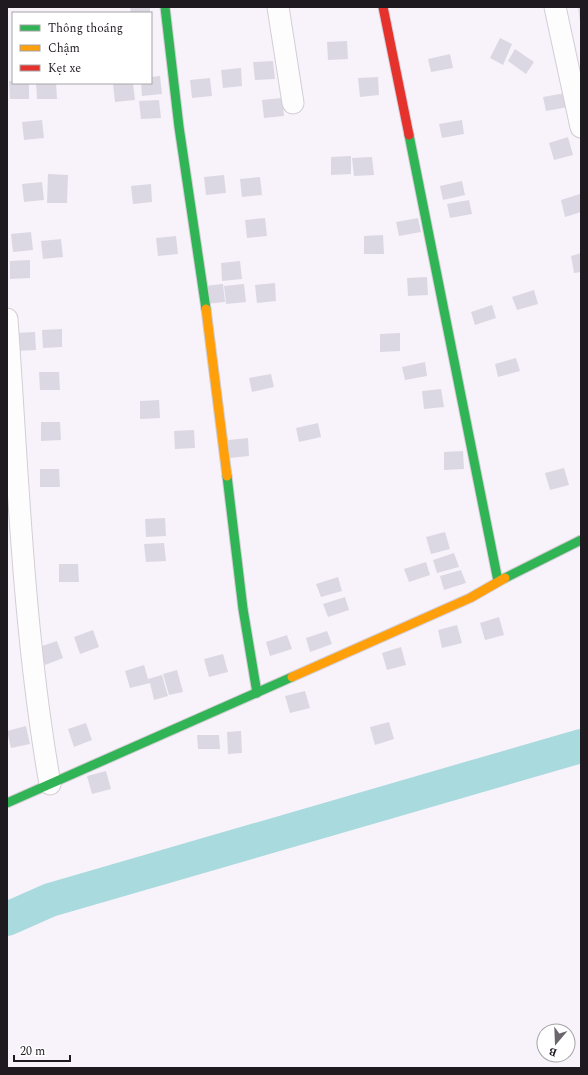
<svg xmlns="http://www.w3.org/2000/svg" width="588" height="1075" font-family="Spectral,serif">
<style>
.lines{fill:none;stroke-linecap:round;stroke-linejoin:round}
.river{stroke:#a8dade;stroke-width:34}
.building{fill:#dcd8e3}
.street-casing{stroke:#d3ced5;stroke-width:23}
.fast-casing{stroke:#d3ced5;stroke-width:11}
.slow-casing{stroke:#d3ced5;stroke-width:11}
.jam-casing{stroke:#d3ced5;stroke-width:11}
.street{stroke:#fefdfe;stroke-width:21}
.fast{stroke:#30b455;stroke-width:9}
.slow{stroke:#ff9f0a;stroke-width:9}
.jam{stroke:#e5322d;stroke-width:9}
</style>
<rect width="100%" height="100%" fill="#f8f2fa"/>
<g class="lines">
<path class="river" d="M7,919l43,-19 531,-154"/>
</g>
<g class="building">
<path d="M130,7h20v6h-19z"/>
<path d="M578,7h3v14h-1z"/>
<path d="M500,38l12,6 -9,21 -13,-7z"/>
<path d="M347,41l1,18 -20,1 -1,-18z"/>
<path d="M515,49l19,13 -8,12 -18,-13z"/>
<path d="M450,54l3,14 -22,4 -3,-13z"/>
<path d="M273,61l2,18 -20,1 -2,-18z"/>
<path d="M241,68l1,18 -19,2 -2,-18z"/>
<path d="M160,76l2,18 -20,2 -1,-13h10v-6z"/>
<path d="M378,77l1,18 -19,2 -2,-19z"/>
<path d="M210,78l2,18 -20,2 -2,-18z"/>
<path d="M9,81h4v2h16v16h-19z"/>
<path d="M36,83h20l1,16h-20z"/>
<path d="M133,83l2,17 -20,2 -2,-18z"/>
<path d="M565,93l3,14 -22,4 -3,-14z"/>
<path d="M282,98l2,18 -20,2 -2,-18z"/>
<path d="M159,100l2,18 -20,1 -2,-18z"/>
<path d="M42,120l2,18 -20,2 -2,-18z"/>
<path d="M462,120l2,14 -22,4 -3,-14z"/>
<path d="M568,137l5,18 -19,5 -5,-17z"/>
<path d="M351,156v18l-20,1v-18z"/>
<path d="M372,157l2,18 -20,1 -2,-18z"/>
<path d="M48,174l20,1 -1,28h-20z"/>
<path d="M224,175l2,18 -20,2 -2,-18z"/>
<path d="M260,177l2,18 -20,2 -2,-18z"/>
<path d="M462,181l3,14 -22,5 -3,-14z"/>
<path d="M42,182l2,18 -20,2 -2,-18z"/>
<path d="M151,184l1,18 -19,2 -2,-18z"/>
<path d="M580,194l1,5v13l-16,5 -4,-17z"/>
<path d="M469,200l3,14 -22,4 -3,-14z"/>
<path d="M265,218l2,18 -20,2 -2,-18z"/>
<path d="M418,218l3,14 -22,4 -3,-14z"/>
<path d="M31,232l2,18 -20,2 -2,-18z"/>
<path d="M383,235l1,19h-20v-18z"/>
<path d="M176,236l2,18 -20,2 -2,-18z"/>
<path d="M61,239l2,18 -20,2 -2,-18z"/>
<path d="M581,253v19l-7,1 -3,-17z"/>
<path d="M30,260v18l-20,1v-18z"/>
<path d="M240,261l2,18 -20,2 -1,-18z"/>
<path d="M427,277l1,18 -20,1 -1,-18z"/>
<path d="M275,283l1,18 -19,2 -2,-18z"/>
<path d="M223,284l2,18 -20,2 -1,-18z"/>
<path d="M244,284l2,18 -20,2 -2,-18z"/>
<path d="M534,290l4,14 -21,6 -5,-13z"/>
<path d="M492,305l4,13 -21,7 -4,-13z"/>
<path d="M62,329v18l-19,1 -1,-18z"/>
<path d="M35,332l1,18 -20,1 -1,-18z"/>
<path d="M400,333v18l-20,1v-18z"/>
<path d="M516,358l4,13 -22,6 -3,-13z"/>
<path d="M425,362l2,14 -22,4 -3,-13z"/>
<path d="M39,372h20l1,18h-20z"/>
<path d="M271,374l3,13 -22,5 -3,-14z"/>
<path d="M441,389l3,18 -20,2 -2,-18z"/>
<path d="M159,400l1,18 -20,1v-18z"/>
<path d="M41,422h19l1,18 -20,1z"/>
<path d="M318,423l3,14 -22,5 -3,-14z"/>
<path d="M194,430l1,18 -20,1 -1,-18z"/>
<path d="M248,438l1,18 -19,2 -2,-18z"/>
<path d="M463,451l1,18 -20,1v-18z"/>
<path d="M564,468l5,17 -19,5 -5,-17z"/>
<path d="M40,469h19l1,18h-20z"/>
<path d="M165,518l1,18 -20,1 -1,-18z"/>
<path d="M445,532l5,17 -19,5 -5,-17z"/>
<path d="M164,543l2,18 -20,1 -2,-18z"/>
<path d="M454,553l5,14 -22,6 -4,-13z"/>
<path d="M426,562l4,13 -21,7 -5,-13z"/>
<path d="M59,564h19l1,18h-20z"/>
<path d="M461,570l5,13 -22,7 -4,-14z"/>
<path d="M338,577l4,14 -21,6 -5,-13z"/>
<path d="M345,597l4,13 -21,7 -5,-13z"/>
<path d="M499,617l5,18 -19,5 -5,-17z"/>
<path d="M457,625l5,18 -20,5 -4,-18z"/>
<path d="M93,630l6,17 -19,7 -6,-17z"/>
<path d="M327,631l5,13 -22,8 -4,-14z"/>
<path d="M287,635l5,14 -22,7 -4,-14z"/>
<path d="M57,641l6,17 -18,7 -6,-18z"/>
<path d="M401,647l5,18 -19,5 -5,-17z"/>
<path d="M223,654l5,18 -19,5 -5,-18z"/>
<path d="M144,665l4,14 14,-4 6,21 -14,4 -4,-17 -20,5 -5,-17z"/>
<path d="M177,670l6,22 -14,3 -6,-21z"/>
<path d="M305,691l5,17 -20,5 -5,-17z"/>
<path d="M389,722l5,17 -19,6 -5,-18z"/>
<path d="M86,723l6,17 -18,7 -6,-18z"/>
<path d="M26,726l4,18 -19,4 -4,-17z"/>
<path d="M241,731l1,22 -14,1 -1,-22z"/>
<path d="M197,735h22l1,14h-22z"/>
<path d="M106,771l5,18 -19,5 -5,-18z"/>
</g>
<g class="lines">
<g class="street-casing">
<g id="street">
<path d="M278,7l15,96"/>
<path d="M555,7l26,120"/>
<path d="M7,319c11,155 16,311 43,465"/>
</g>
</g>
<g class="fast-casing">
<g id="fast">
<path d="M165,7l14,120 27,182"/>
<path d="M409,135l89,446"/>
<path d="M227,476l16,133 14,84"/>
<path d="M505,578l76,-38"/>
<path d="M7,803l285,-126"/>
</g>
</g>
<g class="slow-casing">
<g id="slow">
<path d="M206,309l21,167"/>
<path d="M292,677l178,-79 35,-20"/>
</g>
</g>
<g class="jam-casing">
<path id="jam" d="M383,7l26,128"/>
</g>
<use href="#street" class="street"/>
<use href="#fast" class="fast"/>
<use href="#slow" class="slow"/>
<use href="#jam" class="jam"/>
</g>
<rect width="588" height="1075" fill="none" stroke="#1f1a20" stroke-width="16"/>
<rect x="12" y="12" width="140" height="72" fill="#ffffff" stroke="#a5a3a6"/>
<rect x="20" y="25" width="20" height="6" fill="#30b455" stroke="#a5a3a6"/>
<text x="48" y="32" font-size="12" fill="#1f1a20">Thông thoáng</text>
<rect x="20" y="45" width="20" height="6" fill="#ff9f0a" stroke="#a5a3a6"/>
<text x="48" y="52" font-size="12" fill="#1f1a20">Chậm</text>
<rect x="20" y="65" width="20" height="6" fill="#e5322d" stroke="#a5a3a6"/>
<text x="48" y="72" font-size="12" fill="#1f1a20">Kẹt xe</text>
<g transform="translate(556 1043) rotate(199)"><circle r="19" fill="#ffffff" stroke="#a5a3a6"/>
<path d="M0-3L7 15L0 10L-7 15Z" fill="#6b666c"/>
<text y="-6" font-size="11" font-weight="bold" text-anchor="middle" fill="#1f1a20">B</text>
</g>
<path d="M14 1055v6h56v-6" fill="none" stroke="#1f1a20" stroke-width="2"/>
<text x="20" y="1055" font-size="12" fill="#1f1a20" stroke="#ffffff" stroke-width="3" paint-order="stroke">20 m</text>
</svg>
